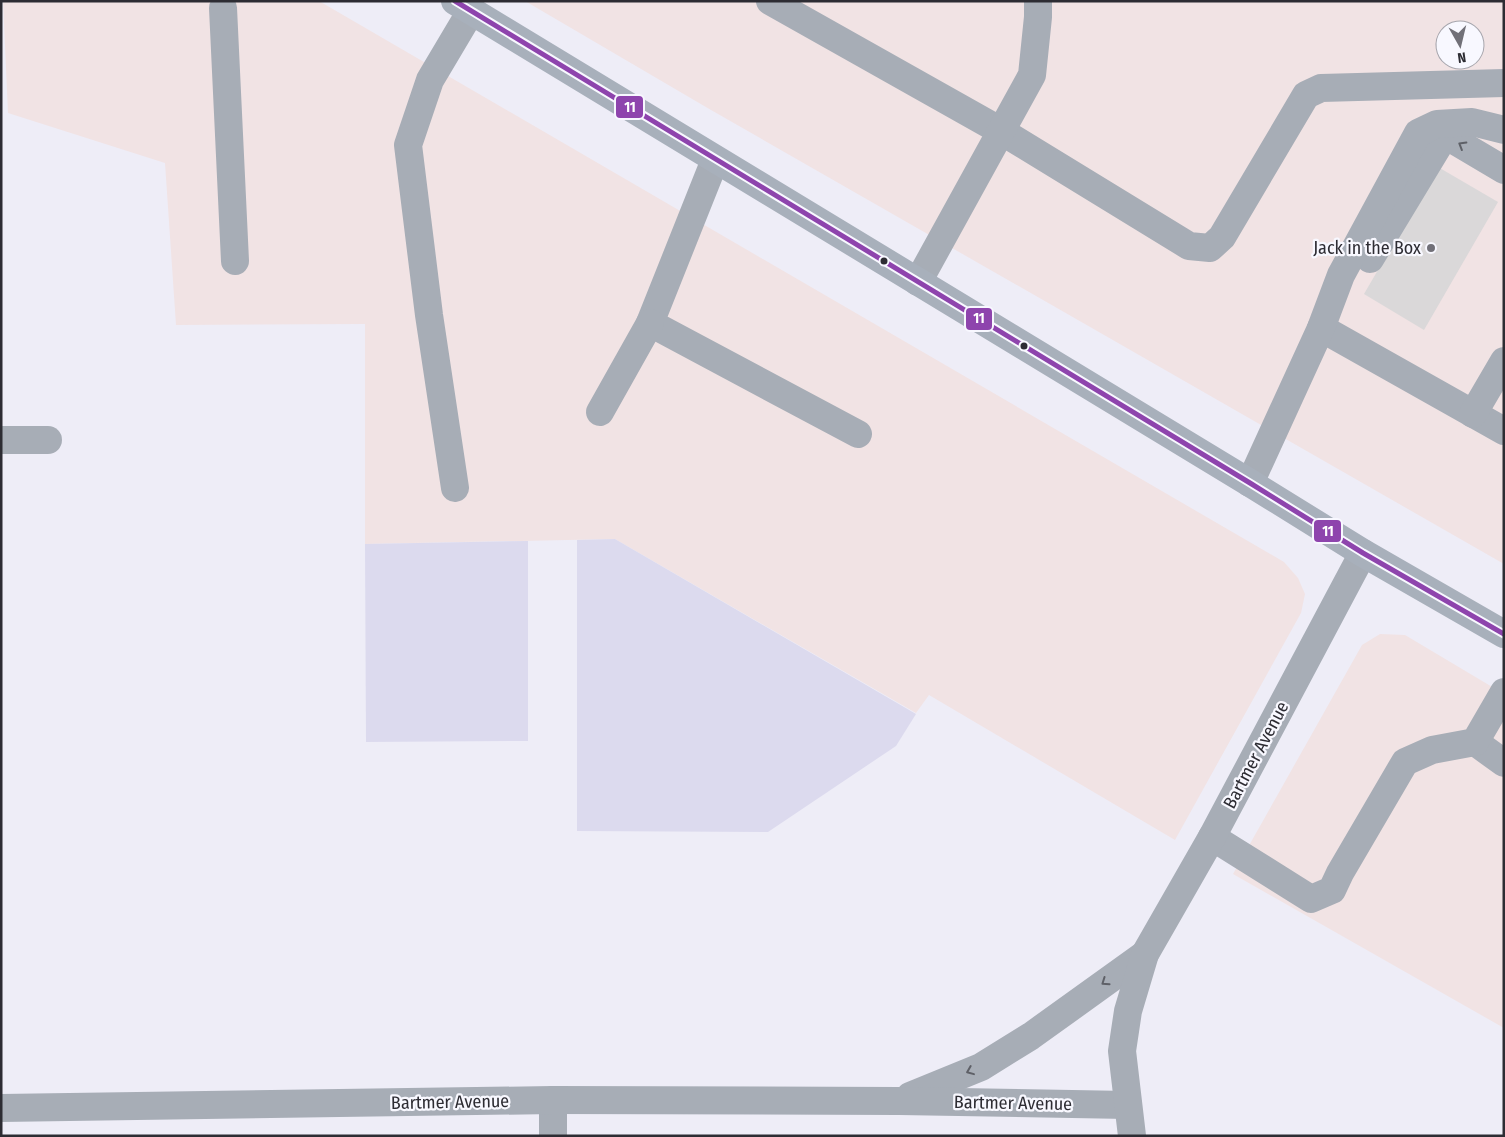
<svg xmlns="http://www.w3.org/2000/svg" width="1505" height="1137" font-family="'Fira Sans Condensed',sans-serif">
<style>
.commercial{fill:#f1e3e4;fill-rule:evenodd}
.green{fill:#dcdaee}
.building{fill:#dad8d9}
.lines{fill:none;stroke-linecap:round;stroke-linejoin:round}
.minor{stroke:#a7adb6;stroke-width:28}
.major{stroke:#a8b0bb;stroke-width:28}
.bus-1-casing{stroke:#f8f8ff;stroke-width:9}
.bus-1{stroke:#8e44ad;stroke-width:5}
.oneway{stroke:#5e6067}
.poi-dot{fill:#717078;stroke:#f8f8ff;stroke-width:2}
.bus-dot{fill:#2d2c33;stroke:#f8f8ff;stroke-width:2}
.labels{text-anchor:middle;stroke-width:4.5;stroke-linejoin:round;paint-order:stroke}
.poi-label{font-size:18px;fill:#2d2c33;stroke:#f8f8ff;text-anchor:end}
.street-label{font-size:18px;fill:#2d2c33;stroke:#f8f8ff}
.line-badge{stroke:#f8f8ff;stroke-width:2}
.badge-label{font-size:14px;text-anchor:middle;font-weight:bold;fill:#fff}
</style>
<rect width="100%" height="100%" fill="#eeedf7"/>
<g class="commercial">
<path d="M3,1h316l965,561 14,16 7,16 -4,19 -126,227 -246,-145 -13,18 -301,-174 -250,5v-220l-189,1 -11,-162 -157,-50z"/>
<path d="M525,1h979v563l-793,-454zM1445,30h30v30h-30z"/>
<path d="M1380,634l25,1 99,59v334l-271,-154 129,-229z"/>
</g>
<g class="green">
<path d="M615,539l301,175 -20,32 -128,86 -191,-1v-291z"/>
<path d="M528,541v200l-162,1 -1,-198z"/>
</g>
<path class="building" d="M1438,167l60,35 -74,128 -60,-36z"/>
<g class="lines">
<g class="minor">
<path d="M770,1l231,130 188,115 21,2 12,-11 84,-142 15,-7 183,-5"/>
<path d="M223,8l12,253"/>
<path d="M715,160l-65,163 208,111"/>
<path d="M1370,259l75,-124 59,35"/>
<path d="M918,282l114,-207 6,-58v-16"/>
<path d="M1321,328l183,103"/>
<path d="M600,412l50,-89"/>
<path d="M1473,414l31,-53"/>
<path d="M1,440h47"/>
<path d="M1250,483l71,-155 20,-53 77,-142 19,-9 35,-2 32,8"/>
<path d="M455,488l-26,-173 -21,-170 22,-65 41,-69"/>
<path d="M1475,742l29,21"/>
<path d="M1212,837l99,62 21,-9 8,-17 65,-111 27,-12 43,-8 29,-50"/>
<path d="M910,1096l71,-29 50,-31 114,-82"/>
<path d="M553,1100v36"/>
<path d="M1,1108l552,-8 346,1 229,4"/>
<path d="M1132,1136l-10,-85 6,-40 17,-57 67,-117 151,-284"/>
</g>
<path class="major" d="M455,1l795,482 113,70 141,81"/>
<g class="bus-1-casing">
<path id="bus-1" d="M455,1l795,482 113,70 141,81"/>
</g>
<use href="#bus-1" class="bus-1"/>
</g>
<defs><path id="oneway-chevron" d="M-2-3.5L2.5 0L-2 3.5" fill="none" stroke-width="1.6" stroke-linecap="round" stroke-linejoin="round" transform="scale(1.25)"/></defs>
<g class="oneway">
<use href="#oneway-chevron" transform="translate(1462 145) rotate(-149)"/>
<use href="#oneway-chevron" transform="translate(1105 982) rotate(145)"/>
<use href="#oneway-chevron" transform="translate(970 1071) rotate(158)"/>
</g>
<circle class="poi-dot" cx="1431" cy="248" r="5"/>
<g class="bus-dot">
<circle cx="884" cy="261" r="4.5"/>
<circle cx="1024" cy="346" r="4.5"/>
</g>
<g class="labels">
<g class="poi-label">
<text x="1421" y="254">Jack in the Box</text>
</g>
<g class="street-label">
<text transform="translate(1256 755) rotate(-62)" y="6">Bartmer Avenue</text>
<text transform="translate(450 1102) rotate(-1)" y="6">Bartmer Avenue</text>
<text transform="translate(1013 1103) rotate(1)" y="6">Bartmer Avenue</text>
</g>
</g>
<g class="line-badge">
<rect x="615" y="95" width="29" height="24" rx="5" fill="#8e44ad"/>
<rect x="965" y="307" width="28" height="24" rx="5" fill="#8e44ad"/>
<rect x="1313" y="519" width="29" height="24" rx="5" fill="#8e44ad"/>
</g>
<g class="badge-label">
<text x="630" y="112">11</text>
<text x="979" y="323">11</text>
<text x="1328" y="536">11</text>
</g>
<rect width="1505" height="1137" fill="none" stroke="#2d2c33" stroke-width="5"/>
<g transform="translate(1460 45) rotate(172)"><circle r="24" fill="#f8f8ff" stroke="#a7a6ad"/>
<path d="M0-4L9 19L0 12L-9 19Z" fill="#717078"/>
<text y="-8" font-size="14" font-weight="bold" text-anchor="middle" fill="#2d2c33">N</text>
</g>
</svg>
